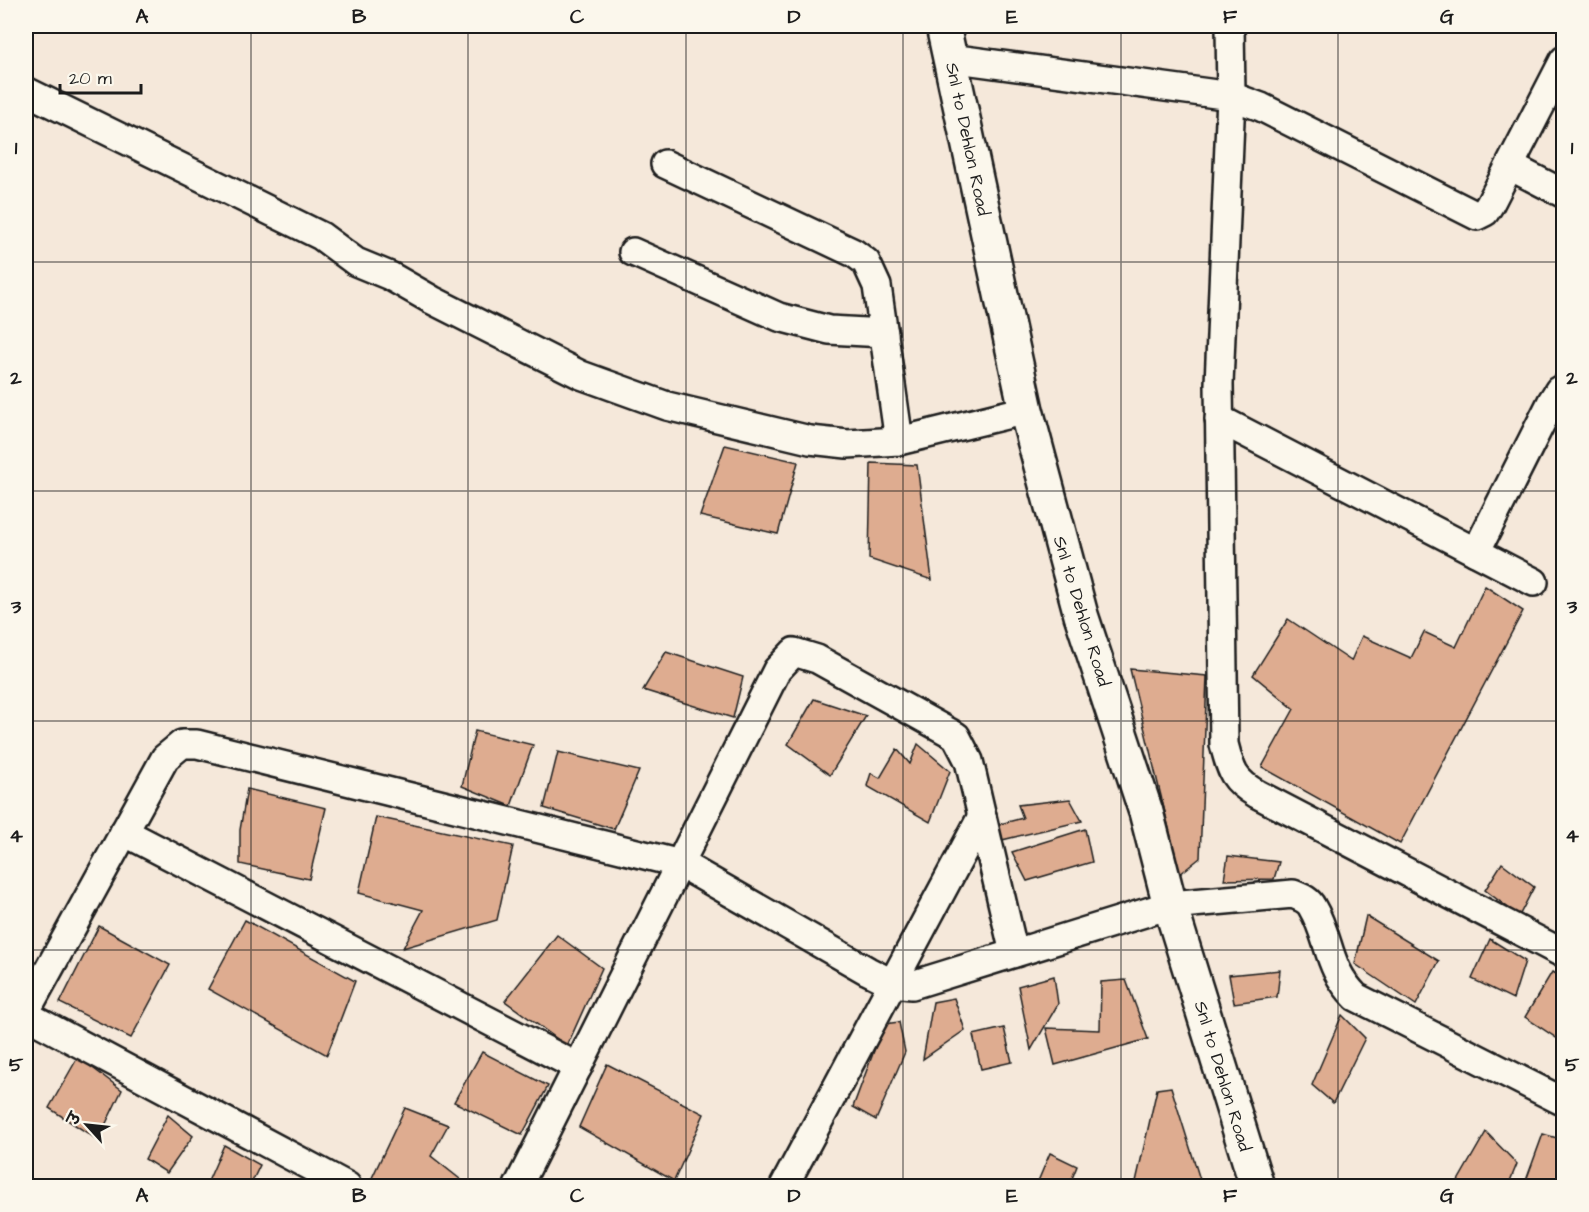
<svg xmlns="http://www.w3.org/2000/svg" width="1589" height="1212" font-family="'Architects Daughter','Playpen Sans Deva',sans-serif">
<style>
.building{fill:#deac90;stroke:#1c1c1c;stroke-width:1.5}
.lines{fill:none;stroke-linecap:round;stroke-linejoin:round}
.minor-casing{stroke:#1c1c1c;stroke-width:32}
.tertiary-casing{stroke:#1c1c1c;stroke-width:38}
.minor{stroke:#fbf7ec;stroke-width:27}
.tertiary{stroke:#fbf7ec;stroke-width:33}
.grid{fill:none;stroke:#1c1c1c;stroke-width:1.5;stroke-opacity:0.55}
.labels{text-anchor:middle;stroke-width:5;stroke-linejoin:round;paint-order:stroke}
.street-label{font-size:18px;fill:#1c1c1c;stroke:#fbf7ec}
.neatline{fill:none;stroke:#1c1c1c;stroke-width:2}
.grid-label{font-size:20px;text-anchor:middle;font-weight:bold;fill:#1c1c1c}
</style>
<rect width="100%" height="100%" fill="#f5e8da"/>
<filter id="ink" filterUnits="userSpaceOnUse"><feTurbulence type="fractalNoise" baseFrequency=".0167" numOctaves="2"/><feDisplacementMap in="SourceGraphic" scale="12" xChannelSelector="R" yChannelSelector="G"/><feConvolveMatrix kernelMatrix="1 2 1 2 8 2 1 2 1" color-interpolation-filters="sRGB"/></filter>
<g filter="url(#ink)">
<g class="building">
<path d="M725,445l73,17 -20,72 -78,-18z"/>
<path d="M871,463l46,2 15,115 -63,-21z"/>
<path d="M1485,586l38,25 -123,233 -138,-77 32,-58 -41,-34 35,-56 63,42 11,-25 49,22 13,-26 32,15z"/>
<path d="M666,652l77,25 -10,41 -90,-28z"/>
<path d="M1130,669l77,7 -7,182 -20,16z"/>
<path d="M814,699l52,17 -36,59 -42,-31z"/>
<path d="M475,731l58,14 -22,61 -49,-20z"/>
<path d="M918,744l32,27 -20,51 -63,-36 4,-13 9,5 17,-29 13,15z"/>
<path d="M558,752l81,19 -25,58 -70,-21z"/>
<path d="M247,789l79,19 -17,71 -69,-15v-34z"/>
<path d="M1070,799l12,22 -80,19 -6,-15 27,-7 -5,-13z"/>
<path d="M376,817l137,29 -16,74 -94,28 20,-38 -64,-17z"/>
<path d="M1085,829l7,33 -65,19 -15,-29z"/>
<path d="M1228,856l51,6 -5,17 -50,1z"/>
<path d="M1502,863l32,24 -15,29 -34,-26z"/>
<path d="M1366,916l73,45 -23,44 -61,-41z"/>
<path d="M245,920l110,61 -28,74 -119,-66z"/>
<path d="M99,926l71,39 -39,73 -71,-35z"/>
<path d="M557,935l45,33 -35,78 -62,-45z"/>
<path d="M1490,939l35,22 -12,38 -41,-20z"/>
<path d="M1280,970l-3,27 -43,6 -5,-28z"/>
<path d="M1552,972l12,6v65l-39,-26z"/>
<path d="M1054,976l4,28 -27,46 -13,-64z"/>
<path d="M1126,980l22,59 -93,26 -9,-37 54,2 1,-48z"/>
<path d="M954,998l11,32 -42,29 10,-57z"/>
<path d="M1342,1015l23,23 -32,65 -21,-18z"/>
<path d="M899,1022l6,30 -29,68 -23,-13 31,-83z"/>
<path d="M1004,1028l8,34 -31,7 -8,-34z"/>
<path d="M482,1052l66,34 -26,49 -68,-33z"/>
<path d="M78,1057l44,33 -24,50 -49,-32z"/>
<path d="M607,1064l97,50 -30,67 -95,-54z"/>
<path d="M1171,1087l31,99h-67l22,-97z"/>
<path d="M405,1108l43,17 -17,31 34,27 -3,3h-80l-11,-6z"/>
<path d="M168,1115l25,21 -26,37 -22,-14z"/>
<path d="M1486,1132l31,32 -9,22h-53z"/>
<path d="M1543,1134l21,6 -1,46h-39z"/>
<path d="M224,1145l36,20 -10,21h-44z"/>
<path d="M1050,1153l27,13 -8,20h-33z"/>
</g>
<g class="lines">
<g class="minor-casing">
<g id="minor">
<path d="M1230,26l1,70 -12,288 5,360c7,27 9,36 33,50l307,160"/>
<path d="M950,58l281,38 30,11 216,109 8,-4 5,-8 74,-144"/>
<path d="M26,91l295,145 35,26 34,14 42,24 149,75 86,31 143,34 37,4 52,-3 127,-31"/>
<path d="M665,164l189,89 12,9 11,24 22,155"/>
<path d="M1510,166l54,28"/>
<path d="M633,252l146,65 50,13 55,3"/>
<path d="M1219,419l315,163"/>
<path d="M1476,552l76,-151 7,-11 5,-2"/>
<path d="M124,832l454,235"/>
<path d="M26,1011l139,-253 17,-14h15l484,120 187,107 24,12 20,2 258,-80 123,-11c7,3 15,5 19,13 19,32 14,60 44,90l208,105"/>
<path d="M26,1015l321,171"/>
<path d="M518,1186l259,-516 17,-18 23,7 139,77 13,25 45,192"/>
<path d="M784,1186l198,-370"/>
</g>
</g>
<g class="tertiary-casing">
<path id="tertiary" d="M943,26l83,384 55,205 65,197 24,93 87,281"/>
</g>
<use href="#minor" class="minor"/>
<use href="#tertiary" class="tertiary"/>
</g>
</g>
<path class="grid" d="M251,26v1160M468,26v1160M686,26v1160M903,26v1160M1121,26v1160M1338,26v1160M26,262h1538M26,491h1538M26,721h1538M26,950h1538"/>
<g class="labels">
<g class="street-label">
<text transform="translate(968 139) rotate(78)" y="6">Snl to Dehlon Road</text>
<text transform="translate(1082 611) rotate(73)" y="6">Snl to Dehlon Road</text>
<text transform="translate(1223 1076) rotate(73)" y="6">Snl to Dehlon Road</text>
</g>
</g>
<rect width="1589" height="1212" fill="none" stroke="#fbf7ec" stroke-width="66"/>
<g transform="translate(87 1125) rotate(297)" stroke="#fbf7ec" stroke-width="4.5" paint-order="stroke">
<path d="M0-4.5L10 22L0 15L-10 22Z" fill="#1c1c1c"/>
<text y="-9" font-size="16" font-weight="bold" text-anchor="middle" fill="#1c1c1c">उ</text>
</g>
<path d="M60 84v9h81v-9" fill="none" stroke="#1c1c1c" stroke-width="3"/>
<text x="69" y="84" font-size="18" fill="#1c1c1c" stroke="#fbf7ec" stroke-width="4.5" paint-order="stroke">20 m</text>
<rect x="33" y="33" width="1523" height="1146" class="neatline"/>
<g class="grid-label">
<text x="142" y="23">A</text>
<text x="359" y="23">B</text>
<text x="577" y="23">C</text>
<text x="794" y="23">D</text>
<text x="1012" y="23">E</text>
<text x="1230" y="23">F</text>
<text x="1447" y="23">G</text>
<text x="16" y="154">1</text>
<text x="1572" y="154">1</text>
<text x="16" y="384">2</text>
<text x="1572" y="384">2</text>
<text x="16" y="613">3</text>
<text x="1572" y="613">3</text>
<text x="16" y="842">4</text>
<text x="1572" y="842">4</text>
<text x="16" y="1071">5</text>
<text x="1572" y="1071">5</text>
<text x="142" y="1202">A</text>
<text x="359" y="1202">B</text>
<text x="577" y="1202">C</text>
<text x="794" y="1202">D</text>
<text x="1012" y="1202">E</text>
<text x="1230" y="1202">F</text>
<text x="1447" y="1202">G</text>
</g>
</svg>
